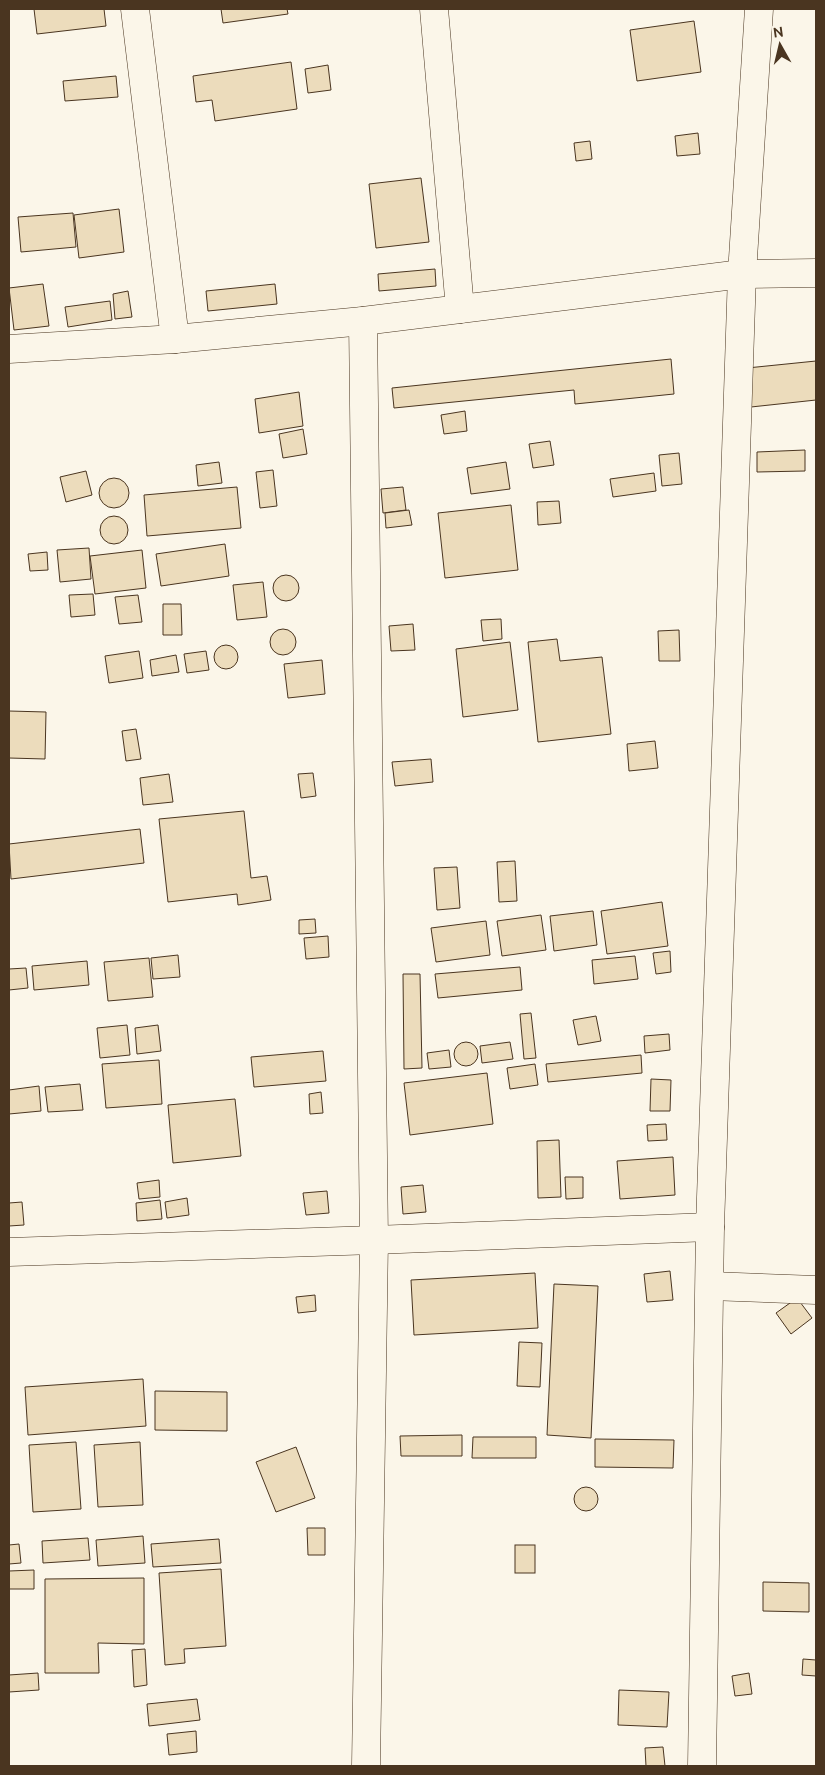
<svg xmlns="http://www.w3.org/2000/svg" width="825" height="1775" font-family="Ubuntu,sans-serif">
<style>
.building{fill:#ecdcbc;stroke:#4a3520}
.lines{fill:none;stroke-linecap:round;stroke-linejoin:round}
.street-casing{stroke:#4a3520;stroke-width:29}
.street{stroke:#fbf6e9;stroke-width:28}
</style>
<rect width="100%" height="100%" fill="#fbf6e9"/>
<g class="building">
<path d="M34,9h70l2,17 -69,8z"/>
<path d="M221,9h66l1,5 -65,9z"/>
<path d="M694,21l7,51 -64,9 -7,-51z"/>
<path d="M291,62l6,47 -82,12 -3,-21 -16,2 -3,-26z"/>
<path d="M328,65l3,25 -23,3 -3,-24z"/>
<path d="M116,76l2,21 -53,4 -2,-20z"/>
<path d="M698,133l2,21 -23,2 -2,-20z"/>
<path d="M590,141l2,18 -16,2 -2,-18z"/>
<path d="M421,178l8,64 -53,6 -7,-64z"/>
<path d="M119,209l5,43 -45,6 -5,-43z"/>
<path d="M73,213l3,34 -55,5 -3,-35z"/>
<path d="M435,269l1,17 -57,5 -1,-17z"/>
<path d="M43,284l6,42 -35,4 -5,-42z"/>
<path d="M275,284l2,20 -69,7 -2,-20z"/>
<path d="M128,291l4,26 -17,2 -2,-25z"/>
<path d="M110,301l2,19 -44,7 -3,-20z"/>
<path d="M671,359l3,35 -99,10 -1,-14 -180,18 -2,-20z"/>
<path d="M816,361v39l-65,7 -4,-39z"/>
<path d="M299,392l4,34 -44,7 -4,-34z"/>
<path d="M465,411l2,20 -23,3 -3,-19z"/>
<path d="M303,429l4,25 -24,4 -4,-24z"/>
<path d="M550,441l4,24 -21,3 -4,-24z"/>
<path d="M805,450v21l-48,1v-20z"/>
<path d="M679,453l3,31 -20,2 -3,-31z"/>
<path d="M219,462l3,21 -24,3 -2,-21z"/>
<path d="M506,462l4,27 -39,5 -4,-26z"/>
<path d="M273,470l4,36 -17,2 -4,-36z"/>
<path d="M86,471l6,24 -26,7 -6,-25z"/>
<path d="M654,473l2,18 -43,6 -3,-18z"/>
<circle cx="114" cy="493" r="15"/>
<path d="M237,487l4,41 -94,8 -3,-41z"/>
<path d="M403,487l3,23 -23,3 -2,-24z"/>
<path d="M559,501l2,22 -23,2 -1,-23z"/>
<path d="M511,505l7,65 -73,8 -7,-65z"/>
<path d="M409,510l3,15 -26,3 -1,-15z"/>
<circle cx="114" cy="530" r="14"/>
<path d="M225,544l4,32 -68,10 -5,-32z"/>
<path d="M89,548l2,31 -31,3 -3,-32z"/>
<path d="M142,550l4,38 -51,6 -5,-38z"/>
<path d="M47,552l1,18 -18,1 -2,-17z"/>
<circle cx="286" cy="588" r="13"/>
<path d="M263,582l4,35 -30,3 -4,-35z"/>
<path d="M93,594l2,21 -24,2 -2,-22z"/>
<path d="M138,595l4,27 -23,2 -4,-27z"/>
<path d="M163,604h18l1,31h-19z"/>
<path d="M501,619l1,20 -19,2 -2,-21z"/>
<path d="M413,624l2,26 -24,1 -2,-25z"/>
<circle cx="283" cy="642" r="13"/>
<path d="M679,630l1,31h-21l-1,-30z"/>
<path d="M557,639l3,22 42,-4 9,77 -73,8 -10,-100z"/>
<path d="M510,642l8,68 -55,7 -7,-68z"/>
<circle cx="226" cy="657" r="12"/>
<path d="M139,651l4,27 -34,5 -4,-27z"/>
<path d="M206,651l3,19 -22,3 -3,-19z"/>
<path d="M176,655l3,17 -27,4 -2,-16z"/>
<path d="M322,660l3,34 -37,4 -4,-34z"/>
<path d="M9,711l37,1 -1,47 -36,-1z"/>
<path d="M136,729l5,30 -15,2 -4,-30z"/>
<path d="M655,741l3,27 -29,3 -2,-27z"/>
<path d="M431,759l2,23 -38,4 -3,-24z"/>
<path d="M313,773l3,23 -15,2 -3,-24z"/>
<path d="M169,774l4,28 -30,3 -3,-27z"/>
<path d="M244,811l7,67 16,-2 4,24 -33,5 -1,-11 -69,8 -9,-83z"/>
<path d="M140,829l4,34 -133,16 -2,-35z"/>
<path d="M515,861l2,40 -18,1 -2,-40z"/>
<path d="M457,867l3,41 -23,2 -3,-42z"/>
<path d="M662,902l6,44 -61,8 -6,-43z"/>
<path d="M593,911l4,34 -43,6 -4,-35z"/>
<path d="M541,915l5,35 -44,6 -5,-35z"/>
<path d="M315,919l1,14 -17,1v-14z"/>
<path d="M486,921l4,34 -54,7 -5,-34z"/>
<path d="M328,936l1,21 -23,2 -2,-21z"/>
<path d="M670,951l1,21 -15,2 -3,-21z"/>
<path d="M178,955l2,22 -27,2 -2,-21z"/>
<path d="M635,956l3,23 -44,5 -2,-24z"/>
<path d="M149,958l4,39 -45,4 -4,-39z"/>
<path d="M87,961l2,24 -55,5 -2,-24z"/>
<path d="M520,967l2,23 -84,8 -3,-24z"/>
<path d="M26,968l2,20 -19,2v-21z"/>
<path d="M403,974h17l2,94 -18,1z"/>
<path d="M531,1013l5,45 -12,1 -4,-45z"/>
<path d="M596,1016l5,25 -23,4 -5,-25z"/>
<path d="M127,1025l3,30 -30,3 -3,-30z"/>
<path d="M158,1025l3,26 -24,3 -2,-26z"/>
<path d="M669,1034l1,16 -25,3 -1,-17z"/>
<circle cx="466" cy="1054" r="12"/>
<path d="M510,1042l3,17 -31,4 -2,-17z"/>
<path d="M449,1050l2,17 -22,2 -2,-16z"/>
<path d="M323,1051l3,30 -72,6 -3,-30z"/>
<path d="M641,1055l1,18 -94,9 -2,-18z"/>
<path d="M159,1060l3,44 -56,4 -4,-44z"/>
<path d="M535,1064l3,21 -28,4 -3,-21z"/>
<path d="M487,1073l6,51 -83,11 -6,-52z"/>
<path d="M651,1079l20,1 -1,31h-20z"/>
<path d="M80,1084l3,26 -35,2 -3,-25z"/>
<path d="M39,1086l2,25 -32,3v-24z"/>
<path d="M321,1092l2,21 -13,1 -1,-20z"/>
<path d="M235,1099l6,57 -68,7 -5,-58z"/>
<path d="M666,1124l1,16 -19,1 -1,-16z"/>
<path d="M559,1140l2,57 -23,1 -1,-57z"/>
<path d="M673,1157l2,38 -55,4 -3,-38z"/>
<path d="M565,1177h18v21l-17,1z"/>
<path d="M159,1180l1,17 -21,2 -2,-16z"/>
<path d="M423,1185l3,27 -23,2 -2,-27z"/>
<path d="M327,1191l2,22 -23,2 -3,-22z"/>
<path d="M187,1198l2,17 -22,3 -2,-16z"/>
<path d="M160,1200l2,19 -25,2 -1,-18z"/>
<path d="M22,1202l2,23 -15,1v-23z"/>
<path d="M670,1271l3,29 -26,2 -3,-28z"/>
<path d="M535,1273l3,55 -124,7 -3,-55z"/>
<path d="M554,1284l44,2 -7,152 -44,-3z"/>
<path d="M315,1295l1,16 -18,2 -2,-16z"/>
<path d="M797,1298l15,20 -21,16 -15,-21z"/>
<path d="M519,1342l23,1 -2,44 -23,-1z"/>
<path d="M143,1379l3,47 -118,9 -3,-48z"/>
<path d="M155,1391l72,1v39l-72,-1z"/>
<path d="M462,1435v21h-61l-1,-20z"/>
<path d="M473,1437h63v21h-64z"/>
<path d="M595,1439l79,1 -1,28 -78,-1z"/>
<path d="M76,1442l5,67 -48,3 -4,-67z"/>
<path d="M140,1442l3,63 -45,2 -4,-62z"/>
<path d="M296,1447l19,51 -39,14 -20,-50z"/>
<circle cx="586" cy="1499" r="12"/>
<path d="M307,1528h18v27h-17z"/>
<path d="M143,1536l2,27 -47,3 -2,-26z"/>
<path d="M88,1538l2,22 -47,3 -1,-22z"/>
<path d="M219,1539l2,24 -68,4 -2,-23z"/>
<path d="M19,1544l2,19 -12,1v-19z"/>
<rect x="515" y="1545" width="20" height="28"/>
<path d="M221,1569l5,77 -42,3 1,14 -20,2 -6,-92z"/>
<path d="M34,1570v19h-25v-18z"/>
<path d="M144,1578v66l-46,-1 1,30h-54v-94z"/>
<path d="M763,1582l46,1v29l-46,-1z"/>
<path d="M145,1649l2,36 -13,2 -2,-37z"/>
<path d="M803,1659l13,1v16l-14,-1z"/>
<path d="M38,1673l1,17 -30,2v-17z"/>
<path d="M749,1673l3,21 -17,2 -3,-20z"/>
<path d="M619,1690l50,2 -2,35 -49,-2z"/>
<path d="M197,1699l3,21 -51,6 -2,-22z"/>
<path d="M196,1731l1,21 -28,3 -2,-21z"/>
<path d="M663,1747l2,19h-19l-1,-18z"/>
</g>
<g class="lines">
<g class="street-casing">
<g id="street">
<path d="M135,9l40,330"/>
<path d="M434,9l26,300"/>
<path d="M363,321l11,919 -8,526"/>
<path d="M9,349l166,-10 188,-18 379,-47 74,-1"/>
<path d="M9,1252l365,-12 336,-13"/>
<path d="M710,1286l106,4"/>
<path d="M702,1766l8,-539 32,-953 17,-265"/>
</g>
</g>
<use href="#street" class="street"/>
</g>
<rect width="825" height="1775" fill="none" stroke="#4a3520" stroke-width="20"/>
<g transform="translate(780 45) rotate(352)" stroke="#fbf6e9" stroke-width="4" paint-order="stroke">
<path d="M0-4L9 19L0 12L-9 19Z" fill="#4a3520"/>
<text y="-8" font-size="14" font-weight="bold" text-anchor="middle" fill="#4a3520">N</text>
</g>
</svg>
